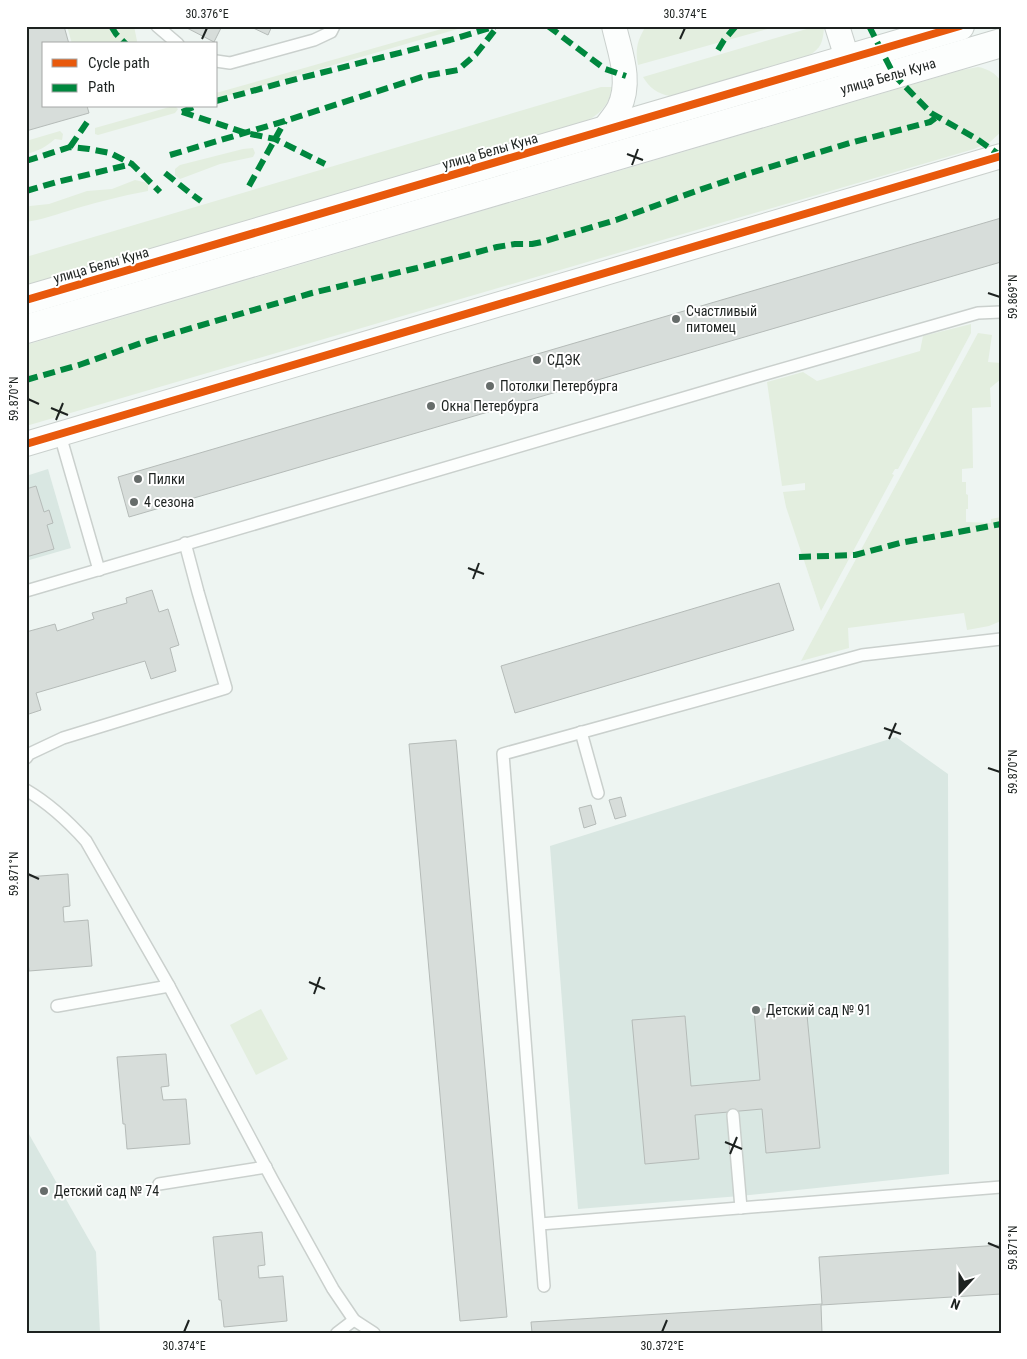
<svg xmlns="http://www.w3.org/2000/svg" width="1027" height="1359" font-family="'Roboto Condensed',sans-serif">
<style>
.built{fill:#d9e7e2}
.green{fill:#e3eedf}
.building{fill:#d7ddda;stroke:#b5bbb8}
.lines{fill:none;stroke-linecap:round;stroke-linejoin:round}
.service-casing{stroke:#cad0cd;stroke-width:14}
.minor-casing{stroke:#cad0cd;stroke-width:26}
.tertiary-casing{stroke:#cad0cd;stroke-width:30}
.service{stroke:#fcfefd;stroke-width:11}
.minor{stroke:#fcfefd;stroke-width:24}
.tertiary{stroke:#fcfefd;stroke-width:28}
.quiet{stroke:#00873e;stroke-width:6;stroke-dasharray:12 6;stroke-linecap:butt}
.cycleway-casing{stroke:#fff;stroke-width:11}
.cycleway{stroke:#e8590c;stroke-width:8}
.ticks{fill:none;stroke:#1d2220;stroke-width:2}
.poi-dot{fill:#666c6a;stroke:#fff;stroke-width:2}
.labels{text-anchor:middle;stroke-width:4;stroke-linejoin:round;paint-order:stroke}
.street-label{font-size:14px;fill:#1d2220;stroke:#fff}
.poi-label{font-size:14px;fill:#1d2220;stroke:#fff;text-anchor:start}
.neatline{fill:none;stroke:#1d2220;stroke-width:2}
.ticks-label{font-size:12px;text-anchor:middle;fill:#1d2220}
</style>
<rect width="100%" height="100%" fill="#eef5f2"/>
<g class="built">
<path d="M48,469l23,79 -45,13v-85z"/>
<path d="M896,737l52,37 1,400 -209,22 -162,13 -28,-363z"/>
<path d="M26,1129l70,123 4,81h-74z"/>
</g>
<g class="green">
<path d="M67,26h67l3,15 -1,3h-64z"/>
<path d="M452,26h16l-252,73v-6z"/>
<path d="M646,26h132l-140,39c-3,-16 -1,-24 8,-39z"/>
<path d="M810,28h14c-1,13 -3,21 -15,27l-139,41c-13,-2 -21,-9 -27,-19z"/>
<path d="M978,67c10,2 17,6 23,14v51l-11,10 -16,7 -948,277v-81l936,-275z"/>
<path d="M601,87h11c-2,15 -10,26 -24,33l-562,165v-28z"/>
<path d="M173,106h2l3,3 -3,4 -77,22 -3,-1v-6z"/>
<path d="M60,131l3,3 -1,6 -7,-1c-9,8 -17,12 -28,15l-1,-1v-12z"/>
<path d="M253,148l2,5 -2,4 -33,7 -40,15 -5,-4v-6l5,-4 63,-16z"/>
<path d="M135,180l13,3v8c-27,5 -55,12 -80,20 -14,4 -27,9 -42,11v-14l4,-2 19,-2 38,-13 25,-2z"/>
<path d="M971,324v9l-73,136h-3l-3,5 2,1 -73,136 -35,-104 -3,-15 22,-2v-7l-23,3 -15,-104 36,-10 14,9 103,-30 3,-15z"/>
<path d="M978,333l14,2 -4,27 13,1v16l-11,9 1,19 -19,1 1,60 -11,1v13h4v12l2,1v14h-2v13l25,1v-4l10,-2v104l-12,5 -22,4 -3,-17 -116,15 1,20 -48,13z"/>
<path d="M261,1009l27,50 -32,16 -26,-50z"/>
</g>
<g class="building">
<path d="M26,26h38l5,18h-25v62h43l2,7 -63,18z"/>
<path d="M188,26h34l-8,16 -27,-14z"/>
<path d="M249,26h23l-4,9z"/>
<path d="M1001,218v44l-872,255 -11,-40z"/>
<path d="M36,486l8,26 5,-2 4,13 -6,2 7,24 -28,8v-68z"/>
<path d="M779,583l15,47 -279,83 -14,-47z"/>
<path d="M152,590l7,22 9,-3 11,36 -9,3 6,23 -25,8 -6,-18 -109,32 5,17 -15,5v-83l29,-8 2,7 37,-12 -2,-6 35,-10 -1,-5z"/>
<path d="M456,740l51,577 -47,4 -51,-577z"/>
<path d="M621,797l5,19 -11,3 -6,-19z"/>
<path d="M591,805l5,19 -12,4 -5,-20z"/>
<path d="M68,874l2,32 -7,1 1,15 24,-2 4,46 -63,5 -3,-26v-68z"/>
<path d="M806,1005l14,143 -54,5 -4,-44 -67,6 4,44 -54,5 -13,-144 53,-4 6,70 69,-6 -6,-70z"/>
<path d="M166,1054l3,32 -8,1 2,13 23,-1 4,45 -63,5 -2,-25h-2l-6,-67z"/>
<path d="M262,1232l3,33 -7,1 1,12 24,-2 4,45 -63,6 -3,-27h-2l-6,-63z"/>
<path d="M1001,1245v49l-180,11 1,28h-290l-1,-11 291,-18 -3,-47z"/>
</g>
<g class="lines">
<g class="service-casing">
<g id="service">
<path d="M157,26l21,18"/>
<path d="M216,61l14,2 84,-23 17,-8 3,-6"/>
<path d="M60,435l39,135"/>
<path d="M26,591l736,-216 216,-62 23,-1"/>
<path d="M581,732l17,61"/>
<path d="M26,758l3,-4 34,-16 163,-50 -28,-96 -13,-49"/>
<path d="M26,790c24,14 42,31 60,51l83,145 103,193 61,110 21,31 20,13"/>
<path d="M57,1006l112,-20"/>
<path d="M733,1115l8,93"/>
<path d="M159,1184l107,-17"/>
<path d="M540,1224l461,-37"/>
<path d="M544,1286l-41,-532 359,-99 139,-16"/>
<path d="M337,1333l17,-13"/>
</g>
</g>
<g class="minor-casing">
<g id="minor">
<path d="M837,26l16,51"/>
<path d="M603,131c5,-8 12,-15 16,-23 13,-27 1,-55 -5,-82"/>
<path d="M26,444l975,-288"/>
</g>
</g>
<g class="tertiary-casing">
<g id="tertiary">
<path d="M26,300l934,-274"/>
<path d="M26,329l975,-286"/>
</g>
</g>
<use href="#service" class="service"/>
<use href="#minor" class="minor"/>
<use href="#tertiary" class="tertiary"/>
<g class="quiet">
<path d="M111,26l5,8 10,10"/>
<path d="M548,26l57,43 21,7"/>
<path d="M869,26l25,49 37,38 46,26 24,17"/>
<path d="M718,50l6,-10 12,-14"/>
<path d="M216,101l69,-19 165,-42 46,-14"/>
<path d="M182,112l64,21 29,6 50,25"/>
<path d="M182,112l14,-6"/>
<path d="M70,147l20,-29"/>
<path d="M170,155l115,-34 140,-45 33,-6 18,-16 22,-28"/>
<path d="M26,161l44,-14 19,2 21,4 22,11 28,28"/>
<path d="M165,173l25,20 11,8"/>
<path d="M249,186l36,-65"/>
<path d="M26,191l31,-9 75,-18"/>
<path d="M26,380l53,-15 68,-24 165,-48 105,-25 80,-21 18,-3h17l10,-2 74,-22 83,-30 51,-17 100,-30 80,-21 8,-6"/>
<path d="M799,557l56,-2 45,-12 101,-19"/>
</g>
<g class="cycleway-casing">
<g id="cycleway">
<path d="M26,300l934,-274"/>
<path d="M26,444l975,-288"/>
</g>
</g>
<use href="#cycleway" class="cycleway"/>
</g>
<path class="ticks" d="M202,39l5,-11M680,39l5,-11M627,154l16,6M632,165l6,-16M988,293l12,4M28,399l11,5M51,408l17,7M56,420l7,-17M468,568l16,6M473,579l6,-16M884,728l17,6M889,739l7,-16M988,768l12,4M28,874l11,5M309,982l16,7M314,994l6,-17M725,1142l17,7M730,1154l7,-17M988,1243l12,5M184,1332l5,-12M662,1332l5,-12"/>
<g class="poi-dot">
<circle cx="676" cy="319" r="5"/>
<circle cx="537" cy="360" r="5"/>
<circle cx="490" cy="386" r="5"/>
<circle cx="431" cy="406" r="5"/>
<circle cx="138" cy="479" r="5"/>
<circle cx="134" cy="502" r="5"/>
<circle cx="756" cy="1010" r="5"/>
<circle cx="44" cy="1191" r="5"/>
</g>
<g class="labels">
<g class="street-label">
<text transform="translate(888 76) rotate(-16)" y="5">улица Белы Куна</text>
<text transform="translate(490 151) rotate(-16)" y="5">улица Белы Куна</text>
<text transform="translate(101 265) rotate(-16)" y="5">улица Белы Куна</text>
</g>
<g class="poi-label">
<text x="686" y="316">Счастливый<tspan x="686" dy="16">питомец</tspan></text>
<text x="547" y="365">СДЭК</text>
<text x="500" y="391">Потолки Петербурга</text>
<text x="441" y="411">Окна Петербурга</text>
<text x="148" y="484">Пилки</text>
<text x="144" y="507">4 сезона</text>
<text x="766" y="1015">Детский сад № 91</text>
<text x="54" y="1196">Детский сад № 74</text>
</g>
</g>
<rect width="1027" height="1359" fill="none" stroke="#ffffff" stroke-width="55"/>
<rect x="42" y="42" width="175" height="65" fill="#ffffff" stroke="#a5a7a6"/>
<rect x="52" y="59" width="25" height="8" fill="#e8590c" stroke="#a5a7a6"/>
<text x="88" y="68" font-size="15" fill="#1d2220">Cycle path</text>
<rect x="52" y="84" width="25" height="8" fill="#00873e" stroke="#a5a7a6"/>
<text x="88" y="92" font-size="15" fill="#1d2220">Path</text>
<g transform="translate(960 1292) rotate(201)" stroke="#ffffff" stroke-width="4" paint-order="stroke">
<path d="M0-4L9 19L0 12L-9 19Z" fill="#1d2220"/>
<text y="-8" font-size="14" font-weight="bold" text-anchor="middle" fill="#1d2220">N</text>
</g>
<rect x="28" y="28" width="972" height="1304" class="neatline"/>
<g class="ticks-label">
<text x="207" y="18">30.376°E</text>
<text x="685" y="18">30.374°E</text>
<text transform="translate(1013 297) rotate(-90)" y="4">59.869°N</text>
<text transform="translate(14 399) rotate(-90)" y="4">59.870°N</text>
<text transform="translate(1013 772) rotate(-90)" y="4">59.870°N</text>
<text transform="translate(14 874) rotate(-90)" y="4">59.871°N</text>
<text transform="translate(1013 1248) rotate(-90)" y="4">59.871°N</text>
<text x="184" y="1350">30.374°E</text>
<text x="662" y="1350">30.372°E</text>
</g>
</svg>
